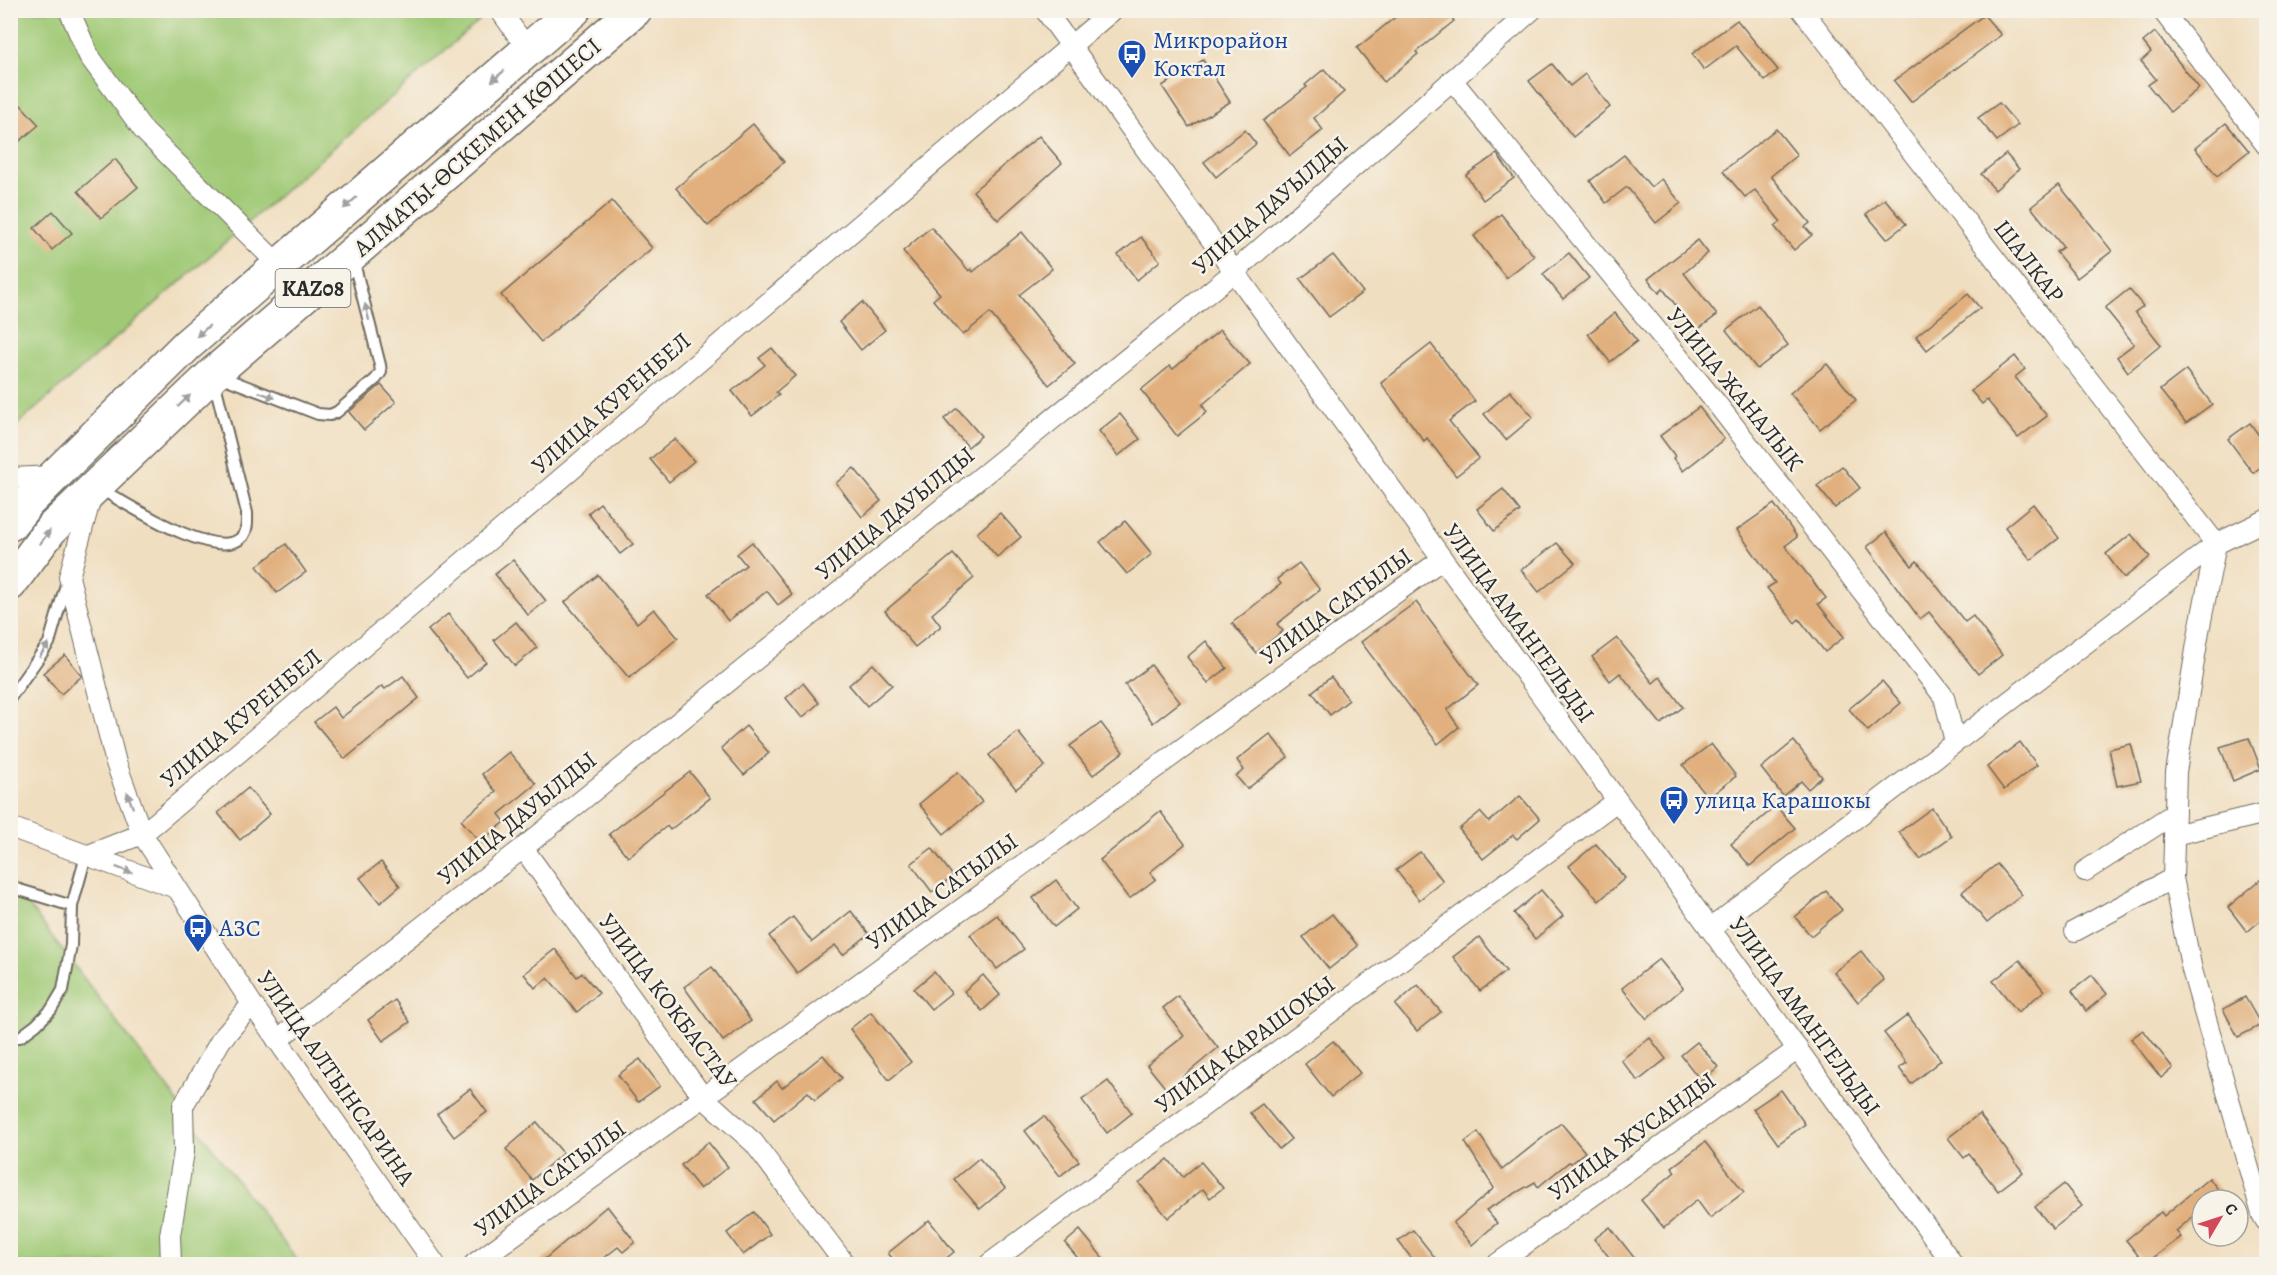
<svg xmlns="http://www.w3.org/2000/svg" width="2277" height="1275" font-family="Alegreya,serif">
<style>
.green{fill:#9fc975;stroke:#657a50;stroke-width:1.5}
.building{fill:#e1b07e}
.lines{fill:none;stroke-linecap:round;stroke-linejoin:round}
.service-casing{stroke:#706a5f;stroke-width:14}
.minor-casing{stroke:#706a5f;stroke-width:22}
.trunk-casing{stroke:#706a5f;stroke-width:36}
.service{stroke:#fff;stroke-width:10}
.minor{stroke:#fff;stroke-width:20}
.trunk{stroke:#fff;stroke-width:33}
.oneway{fill:#a0a0a0}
.labels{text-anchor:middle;stroke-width:5;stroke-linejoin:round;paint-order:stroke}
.shield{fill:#f7f3e8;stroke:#686764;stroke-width:1.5}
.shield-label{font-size:22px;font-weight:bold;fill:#2b2b2b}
.transit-label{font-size:24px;fill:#164399;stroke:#f7f3e8;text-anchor:start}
.street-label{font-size:24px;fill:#2b2b2b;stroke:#f7f3e8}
</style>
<rect width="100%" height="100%" fill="#f7f3e8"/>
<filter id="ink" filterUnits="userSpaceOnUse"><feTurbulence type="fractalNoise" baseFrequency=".0167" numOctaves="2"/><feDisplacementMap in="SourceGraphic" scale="12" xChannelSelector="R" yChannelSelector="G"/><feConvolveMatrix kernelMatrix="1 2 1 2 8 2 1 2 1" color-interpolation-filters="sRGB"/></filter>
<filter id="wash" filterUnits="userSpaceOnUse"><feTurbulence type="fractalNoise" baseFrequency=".008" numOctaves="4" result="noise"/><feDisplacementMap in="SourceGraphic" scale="24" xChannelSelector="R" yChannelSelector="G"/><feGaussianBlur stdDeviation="1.35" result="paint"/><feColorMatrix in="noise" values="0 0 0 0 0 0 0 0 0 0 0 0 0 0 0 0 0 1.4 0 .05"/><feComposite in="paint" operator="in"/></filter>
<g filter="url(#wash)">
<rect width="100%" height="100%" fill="#f0dec0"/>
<g class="green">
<path d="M11,11h479l-479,419z"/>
<path d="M11,882l289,382h-289z"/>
</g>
<g id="blocks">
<g class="building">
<path d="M1404,10h41l9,11 -38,31 2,2 -34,28 -27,-34z"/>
<path d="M1984,15l17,20 -90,67 -17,-21z"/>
<path d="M1737,20l41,50 -13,11 -29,-35 -32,24 -12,-16z"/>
<path d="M2155,32l44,56 -29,24 -22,-27 8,-6 -15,-18 10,-9 -8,-10z"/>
<path d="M1203,60l27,42 -41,25 -27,-41z"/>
<path d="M1552,64l18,22 15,-12 25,33 -37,30 -44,-56z"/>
<path d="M1324,69l20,23 -30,26 9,12 -33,26 -27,-35 44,-34 -2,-2z"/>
<path d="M10,93l29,32 -29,24z"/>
<path d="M1999,103l19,22 -21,16 -19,-23z"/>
<path d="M2226,123l23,28 -32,25 -22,-28z"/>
<path d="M753,124l31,38 -76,64 -32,-38z"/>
<path d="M1776,129l21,26 -26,21 39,47 -5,4 7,8 -18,15 -19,-23 6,-5 -26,-32 -10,7 -22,-26z"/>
<path d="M1245,130l11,14 -40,33 -12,-15z"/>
<path d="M1039,136l23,27 -64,57 -25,-29z"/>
<path d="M1497,154l17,24 -31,22 -17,-25z"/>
<path d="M2006,154l13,15 -24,21 -14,-16z"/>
<path d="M1624,155l27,32 10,-8 20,24 -25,20 -29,-36 -21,16 -16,-22z"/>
<path d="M115,159l23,28 -37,31 -23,-27z"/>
<path d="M2059,185l53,66 -35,27 -21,-26 7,-5 -32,-40z"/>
<path d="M1885,199l21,25 -19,15 -21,-25z"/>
<path d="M612,201l40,47 -111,94 -40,-47z"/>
<path d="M53,211l19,22 -20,17 -18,-22z"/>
<path d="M1501,214l33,42 -28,22 -32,-42z"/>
<path d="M931,227l38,44 2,-2 2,3 49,-40 30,37 -33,26 56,69 -26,21 -59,-72 -27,22 -30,-35 7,-6 -37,-43z"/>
<path d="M1141,237l19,24 -23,19 -19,-25z"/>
<path d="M1698,240l10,13 -24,20 33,42 -21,16 -33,-42 -4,4 -11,-14z"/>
<path d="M1569,253l20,25 -26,21 -20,-25z"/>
<path d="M1333,255l30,37 -34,25 -29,-38z"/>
<path d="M2129,289l14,17 -8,6 26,33 -33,27 -11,-15 17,-13 -29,-36z"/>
<path d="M1968,294l12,14 -53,42 -11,-14z"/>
<path d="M862,302l23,28 -24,20 -22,-28z"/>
<path d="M1758,305l30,40 -31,24 -31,-39z"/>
<path d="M1615,313l22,28 -27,21 -22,-28z"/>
<path d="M1220,330l30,34 -48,41 5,7 -30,24 -36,-46 29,-24 3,3z"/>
<path d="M1431,344l44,57 -26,20 30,37 -23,18 -29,-38 -3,3 -43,-58z"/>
<path d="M772,348l23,28 -19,16 3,3 -27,21 -20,-25 33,-26 -6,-7z"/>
<path d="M2015,356l10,13 -10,8 32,39 -29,22 -31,-38 -5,4 -11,-13z"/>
<path d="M1827,364l29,36 -36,29 -30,-36z"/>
<path d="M2186,370l26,34 -26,19 -26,-33z"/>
<path d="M381,385l15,17 -32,28 -15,-18z"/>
<path d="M1510,391l23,26 -27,23 -22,-26z"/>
<path d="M1699,407l25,32 -41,32 -10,-13 2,-2 -15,-20z"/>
<path d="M957,408l24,28 -13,11 -24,-28z"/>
<path d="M1120,414l20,25 -22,17 -19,-25z"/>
<path d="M2250,423l16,22v18l-13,10 -25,-34z"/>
<path d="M675,439l19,22 -25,21 -19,-23z"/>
<path d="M1842,466l18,22 -25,20 -18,-22z"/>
<path d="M854,468l27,33 -19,16 -26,-34z"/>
<path d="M1503,489l17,22 -26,20 -17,-22z"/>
<path d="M600,503l33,41 -13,10 -32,-41z"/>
<path d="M1774,504l23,33 -12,9 41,52 -8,6 26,33 -19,15 -26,-33 -4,4 -28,-35 8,-5 -38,-53z"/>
<path d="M2033,504l26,34 -28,22 -26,-33z"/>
<path d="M1000,513l21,24 -24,20 -20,-24z"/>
<path d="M1125,521l27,33 -25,20 -27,-32z"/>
<path d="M1886,532l26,34 5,-5 48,61 8,-6 29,39 -24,19 -49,-62 -9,7 -53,-72z"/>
<path d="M2131,534l19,23 -26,21 -18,-24z"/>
<path d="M752,542l40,52 -14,11 -11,-14 -39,30 -20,-27 38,-29 -9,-11z"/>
<path d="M1557,543l18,20 -36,29 -18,-22z"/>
<path d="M286,544l20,28 -29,21 -20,-27z"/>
<path d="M953,554l21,24 -42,36 9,12 -26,21 -30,-36z"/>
<path d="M513,560l33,41 -18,14 -33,-41z"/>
<path d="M1299,563l21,27 -43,34 6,7 -27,22 -24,-30 49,-39 -4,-5z"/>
<path d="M598,575l39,48 17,-14 24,29 -49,40 -64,-76z"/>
<path d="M1416,602l62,83 -31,25 12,17 -21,17 -77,-102z"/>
<path d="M448,614l38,48 -19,16 -39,-48z"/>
<path d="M516,622l21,26 -22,18 -21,-26z"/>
<path d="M1617,638l36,45 7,-6 23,30 -22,17 -41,-51 -10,8 -18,-24z"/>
<path d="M1206,641l21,27 -19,15 -21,-26z"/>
<path d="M65,655l17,21 -21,18 -18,-21z"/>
<path d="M873,664l19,21 -25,21 -18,-21z"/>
<path d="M1151,665l29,37 -27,21 -28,-38z"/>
<path d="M403,676l16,22 -74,61 -31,-37 19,-15 8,11 41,-32 3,3z"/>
<path d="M1331,677l18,23 -19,15 -18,-23z"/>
<path d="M1882,681l19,22 -33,28 -19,-22z"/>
<path d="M803,683l16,20 -17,15 -16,-20z"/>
<path d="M1101,723l22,29 -30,23 -23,-29z"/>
<path d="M746,726l23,27 -25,22 -23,-27z"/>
<path d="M1018,732l27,34 -29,23 -27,-34z"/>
<path d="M1270,734l18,23 -41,32 -11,-13 8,-6 -7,-10z"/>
<path d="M2249,738l12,31 -28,12 -13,-34z"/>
<path d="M1794,741l28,36 -14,12 -7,-8 -18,15 -22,-28z"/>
<path d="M2020,742l17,23 -33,25 -17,-23z"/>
<path d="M1711,744l25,32 -28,22 -25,-33z"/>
<path d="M2131,744l10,37 -24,5 -8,-37z"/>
<path d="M509,752l27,32 -37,30 6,8 -25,20 -19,-22 35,-28 -14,-18z"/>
<path d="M690,772l20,26 -40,32 -3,-4 -39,31 -19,-23z"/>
<path d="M958,772l24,30 -38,32 -25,-30z"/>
<path d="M248,788l22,26 -30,26 -22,-27z"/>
<path d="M1520,796l20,23 -23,20 -4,-4 -30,24 -24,-30 21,-17 9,10z"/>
<path d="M1776,806l19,22 -45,38 -19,-22z"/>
<path d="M1932,808l20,28 -32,23 -21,-27z"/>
<path d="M1160,811l25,33 -35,28 6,7 -27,20 -29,-39z"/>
<path d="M1596,844l29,34 -26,23 -30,-35z"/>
<path d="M932,848l21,28 -21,16 -21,-28z"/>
<path d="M1420,852l23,29 -24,19 -23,-30z"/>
<path d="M381,862l19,24 -20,17 -20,-25z"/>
<path d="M1997,864l25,31 -35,28 -25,-31z"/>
<path d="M2266,875v41l-19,16 -19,-25z"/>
<path d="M1056,880l21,29 -23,18 -21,-29z"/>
<path d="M1541,890l22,26 -28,23 -21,-26z"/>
<path d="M1826,891l16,19 -31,26 -16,-19z"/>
<path d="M851,911l18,23 -26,21 -8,-10 -38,28 -28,-37 24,-19 19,25z"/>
<path d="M1332,914l26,32 -29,23 -26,-32z"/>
<path d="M997,915l27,34 -27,20 -27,-34z"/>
<path d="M1479,937l27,34 -26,20 -27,-34z"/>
<path d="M555,949l22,28 5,-4 17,20 -22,19 -29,-34 -13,10 -11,-14z"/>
<path d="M1861,951l23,29 -26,22 -24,-30z"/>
<path d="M1659,959l24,29 -36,31 -25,-31z"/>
<path d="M2020,960l24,31 -26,21 -25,-31z"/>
<path d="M712,967l39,54 -28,20 -39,-54z"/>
<path d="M934,972l17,21 -20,16 -17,-20z"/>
<path d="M983,975l17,20 -18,16 -18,-20z"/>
<path d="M2092,975l15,19 -21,17 -14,-20z"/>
<path d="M1418,985l23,27 -24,19 -22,-26z"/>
<path d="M1178,996l40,52 -51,42 -20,-25 37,-29 -21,-28z"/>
<path d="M2245,997l16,28 -23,12 -15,-28z"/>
<path d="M395,1000l15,22 -27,19 -15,-21z"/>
<path d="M871,1012l40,50 -22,18 -39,-51z"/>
<path d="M1908,1015l33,45 -30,24 -12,-16 8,-5 -23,-30z"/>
<path d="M2143,1030l30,38 -12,10 -30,-39z"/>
<path d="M1650,1038l16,21 -28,22 -17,-21z"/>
<path d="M1333,1041l27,32 -29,24 -26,-33z"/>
<path d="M1697,1042l21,25 -17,14 -20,-26z"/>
<path d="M823,1055l19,23 -27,22 -7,-8 -34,28 -18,-21 21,-18 5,7z"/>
<path d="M640,1059l20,27 -22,16 -20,-27z"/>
<path d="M1108,1081l24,32 -25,20 -25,-33z"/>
<path d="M470,1089l17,23 -33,25 -17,-23z"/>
<path d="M1781,1090l24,34 -27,20 -25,-35z"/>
<path d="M1262,1104l29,35 -12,10 -29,-36z"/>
<path d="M1979,1114l44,58 -25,19 -29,-37 -5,4 -16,-20z"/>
<path d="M1044,1116l35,45 -19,15 -35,-45z"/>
<path d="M537,1122l26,31 -31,27 -26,-31z"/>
<path d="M1561,1123l24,29 -14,11 -2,-1 -31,25 -3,-5 -49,28 11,13 -25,22 -19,-22 41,-35 -29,-46 13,-10 24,38z"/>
<path d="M708,1142l20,25 -28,22 -19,-24z"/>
<path d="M1705,1142l39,50 -34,26 -13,-18 -33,28 -23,-28 34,-28 -3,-5z"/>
<path d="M979,1158l26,30 -25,21 -26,-30z"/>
<path d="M1168,1159l15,18 18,-15 22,26 -13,10 -7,-9 -35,29 -29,-35z"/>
<path d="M2209,1178l12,15 -9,7h-10v9l-26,22 5,6 -36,27 -19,-24 35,-28 3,4z"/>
<path d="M2064,1184l18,22 -29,23 -18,-22z"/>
<path d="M607,1206l28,36 -12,10 -5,-5 -22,17h-57z"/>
<path d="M754,1212l16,22 -27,21 -16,-22z"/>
<path d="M929,1220l25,32 -15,12h-42l-9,-11z"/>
<path d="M1610,1227l29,37h-24l-21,-25z"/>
<path d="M1080,1230l28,34h-25l-18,-21z"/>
<path d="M1413,1230l27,34h-24l-18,-23z"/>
</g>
</g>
</g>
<g filter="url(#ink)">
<use href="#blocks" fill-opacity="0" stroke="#706a5f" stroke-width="1.5"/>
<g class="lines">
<g class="service-casing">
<g id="service">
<path d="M219,376l99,38 12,1 7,-3 39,-33 5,-7 -1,-7 -27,-106"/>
<path d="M99,488c25,14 120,77 144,48 5,-7 4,-15 4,-23l-33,-133"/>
<path d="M10,698l39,-55 18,-62"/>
<path d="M10,887l62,19"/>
<path d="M10,1037h10l16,-12 15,-15 12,-20 8,-45 1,-39 14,-50"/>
</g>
</g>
<g class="minor-casing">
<g id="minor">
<path d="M69,10l20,46 55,75 135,134"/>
<path d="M500,10l28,40"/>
<path d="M1045,10l908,1254"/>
<path d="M1802,10l414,534 -17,87 -23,141 -3,106 19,92 70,244 4,7"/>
<path d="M2162,10l104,135"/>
<path d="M1452,80l265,324 227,293 11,45"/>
<path d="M10,478l45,-2"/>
<path d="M92,494l-23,83 47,186 26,71 110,170 183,260"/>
<path d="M10,827l166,61"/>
<path d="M2174,835l92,-22"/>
<path d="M523,848l180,249 51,46 91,121"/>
<path d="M86,856l56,-22 16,-13 955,-811"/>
<path d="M2085,871l90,-58"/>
<path d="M1710,929l506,-385 50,-24"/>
<path d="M2075,931l98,-53"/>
<path d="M277,1040l246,-192 711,-576 298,-262"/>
<path d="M171,1264l-1,-29 14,-83 -1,-46 38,-66 31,-36"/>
<path d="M474,1264l967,-704"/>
<path d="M989,1264l628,-463"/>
<path d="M1497,1264l301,-215"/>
</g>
</g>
<g class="trunk-casing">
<g id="trunk">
<path d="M10,524l17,-21 160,-158 387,-335"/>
<path d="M10,584l41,-55 162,-155 422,-364"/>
</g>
</g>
<use href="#service" class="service"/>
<use href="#minor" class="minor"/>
<use href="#trunk" class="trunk"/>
</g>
<defs><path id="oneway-solid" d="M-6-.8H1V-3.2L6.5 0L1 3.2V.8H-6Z" transform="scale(1.5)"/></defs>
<g class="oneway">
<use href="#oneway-solid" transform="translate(498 76) rotate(139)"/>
<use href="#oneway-solid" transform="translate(350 203) rotate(139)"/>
<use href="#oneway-solid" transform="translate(367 312) rotate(-104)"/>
<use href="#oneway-solid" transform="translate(203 331) rotate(139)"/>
<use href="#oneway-solid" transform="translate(267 395) rotate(21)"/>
<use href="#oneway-solid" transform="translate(184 401) rotate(-43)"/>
<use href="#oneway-solid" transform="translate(45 537) rotate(-54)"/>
<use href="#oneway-solid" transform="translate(44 650) rotate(-57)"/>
<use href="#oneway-solid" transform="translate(130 800) rotate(-110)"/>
<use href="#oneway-solid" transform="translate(124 870) rotate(20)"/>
</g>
</g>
<defs>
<g id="bus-pin" transform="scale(1.5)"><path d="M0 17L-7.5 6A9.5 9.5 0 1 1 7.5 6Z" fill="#1a4fb4" stroke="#f7f3e8"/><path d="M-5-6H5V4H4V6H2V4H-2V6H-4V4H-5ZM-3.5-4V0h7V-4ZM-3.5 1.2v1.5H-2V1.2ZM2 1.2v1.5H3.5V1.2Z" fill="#fff"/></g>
</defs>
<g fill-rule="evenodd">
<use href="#bus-pin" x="1132" y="54"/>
<use href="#bus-pin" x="1674" y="800"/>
<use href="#bus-pin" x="198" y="928"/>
</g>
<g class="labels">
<rect class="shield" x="275.5" y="269" width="75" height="38" rx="4.5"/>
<g class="shield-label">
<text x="313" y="296">KAZ08</text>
</g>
<g class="transit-label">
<text x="1153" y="48">Микрорайон<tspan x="1153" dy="28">Коктал</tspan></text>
<text x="1695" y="808">улица Карашокы</text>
<text x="219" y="936">АЗС</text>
</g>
<g class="street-label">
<text transform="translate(477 147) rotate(-41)" y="8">АЛМАТЫ-ӨСКЕМЕН КӨШЕСІ</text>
<text transform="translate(1270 205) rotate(-41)" y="8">УЛИЦА ДАУЫЛДЫ</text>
<text transform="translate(2029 261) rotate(52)" y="8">ШАЛКАР</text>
<text transform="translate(1735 389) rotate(51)" y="8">УЛИЦА ЖАНАЛЫК</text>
<text transform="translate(611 403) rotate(-41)" y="8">УЛИЦА КУРЕНБЕЛ</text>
<text transform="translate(895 513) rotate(-39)" y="8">УЛИЦА ДАУЫЛДЫ</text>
<text transform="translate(1336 606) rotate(-36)" y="8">УЛИЦА САТЫЛЫ</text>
<text transform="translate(1519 623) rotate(54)" y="8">УЛИЦА АМАНГЕЛЬДЫ</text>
<text transform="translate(241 718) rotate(-40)" y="8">УЛИЦА КУРЕНБЕЛ</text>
<text transform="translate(517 818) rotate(-39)" y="8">УЛИЦА ДАУЫЛДЫ</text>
<text transform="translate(942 891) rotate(-36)" y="8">УЛИЦА САТЫЛЫ</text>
<text transform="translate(668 1001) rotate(53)" y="8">УЛИЦА КОКБАСТАУ</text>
<text transform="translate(1805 1016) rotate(54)" y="8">УЛИЦА АМАНГЕЛЬДЫ</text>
<text transform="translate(1245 1044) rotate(-36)" y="8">УЛИЦА КАРАШОКЫ</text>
<text transform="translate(336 1078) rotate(55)" y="8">УЛИЦА АЛТЫНСАРИНА</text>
<text transform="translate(1632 1136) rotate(-36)" y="8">УЛИЦА ЖУСАНДЫ</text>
<text transform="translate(550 1178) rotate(-36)" y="8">УЛИЦА САТЫЛЫ</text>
</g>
</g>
<rect width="2277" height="1275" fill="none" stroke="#f7f3e8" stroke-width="36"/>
<g transform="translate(2220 1218) rotate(51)"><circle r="28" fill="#f7f3e8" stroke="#a5a39c" stroke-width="1.5"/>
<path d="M0-4.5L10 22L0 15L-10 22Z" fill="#d1495b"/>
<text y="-9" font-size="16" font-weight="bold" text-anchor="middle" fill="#2b2b2b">С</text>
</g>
</svg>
